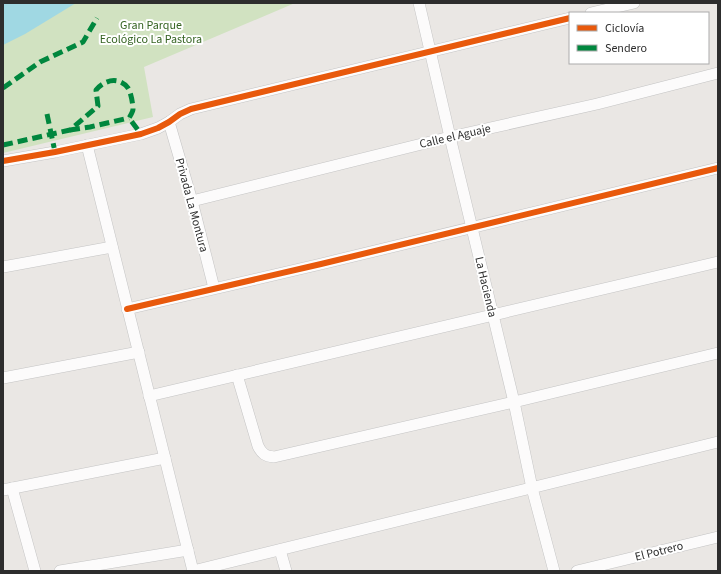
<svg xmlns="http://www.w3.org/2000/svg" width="721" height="574" font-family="'Source Sans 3',sans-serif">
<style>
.green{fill:#d1e2c1}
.water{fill:#a0d8e3}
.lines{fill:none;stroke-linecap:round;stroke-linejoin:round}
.minor-casing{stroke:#c4c4c4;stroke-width:12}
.minor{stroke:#fcfbfb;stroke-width:11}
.quiet{stroke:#00873e;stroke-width:5;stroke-dasharray:10 5;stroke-linecap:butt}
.cycleway-casing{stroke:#fff;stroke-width:8}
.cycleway{stroke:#e8590c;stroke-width:6}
.labels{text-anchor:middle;stroke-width:4;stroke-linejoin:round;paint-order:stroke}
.park-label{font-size:12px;fill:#366423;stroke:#fff}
.street-label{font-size:12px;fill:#2d2d2d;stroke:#fff}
</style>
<rect width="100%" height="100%" fill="#eae7e4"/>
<path class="green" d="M3,3h292l-151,64 9,50 -150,36z"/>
<path class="water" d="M3,3h73l-51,31 -22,11z"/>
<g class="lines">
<g class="minor-casing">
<g id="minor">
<path d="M419,3l31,134 64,265 18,86 22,83"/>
<path d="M591,13l43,-10"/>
<path d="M169,122l23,79 22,87"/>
<path d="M87,145l106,426"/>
<path d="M3,161l52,-9 86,-18 17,-6 11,-6 11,-8 11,-5 379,-91"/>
<path d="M192,201l258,-64 147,-33 121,-31"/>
<path d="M3,267l109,-20"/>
<path d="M127,309l194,-45 397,-96"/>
<path d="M237,375l21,71c4,8 7,10 16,11l240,-55 204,-49"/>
<path d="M3,378l136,-26"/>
<path d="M149,396l569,-134"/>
<path d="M12,488l23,83"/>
<path d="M3,490l162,-32"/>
<path d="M280,550l6,21"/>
<path d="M60,571l128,-21"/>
<path d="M193,571l525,-129"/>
<path d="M577,571l141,-34"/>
</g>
</g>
<use href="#minor" class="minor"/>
<g class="quiet">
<path d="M3,88l37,-26 43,-20 14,-24"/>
<path d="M47,114l8,38"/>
<path d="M70,130l20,-3 39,-9"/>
<path d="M3,145l67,-15 28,-24 -2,-16c8,-10 23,-14 32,-2 3,4 5,17 5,21 0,3 -3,7 -4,9l12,16"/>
</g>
<g class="cycleway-casing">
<g id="cycleway">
<path d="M3,161l52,-9 86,-18 17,-6 11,-6 11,-8 11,-5 379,-91"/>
<path d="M127,309l194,-45 397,-96"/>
</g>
</g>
<use href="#cycleway" class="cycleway"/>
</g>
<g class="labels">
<g class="park-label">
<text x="151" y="29">Gran Parque<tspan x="151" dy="14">Ecológico La Pastora</tspan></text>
</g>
<g class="street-label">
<text transform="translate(455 136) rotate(-13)" y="4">Calle el Aguaje</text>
<text transform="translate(192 205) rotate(75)" y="4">Privada La Montura</text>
<text transform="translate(486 287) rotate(77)" y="4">La Hacienda</text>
<text transform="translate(659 551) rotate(-14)" y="4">El Potrero</text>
</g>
</g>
<rect width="721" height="574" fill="none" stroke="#2d2d2d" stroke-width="8"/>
<rect x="569" y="12" width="140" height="52" fill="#ffffff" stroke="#ababab"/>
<rect x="577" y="25" width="20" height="6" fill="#e8590c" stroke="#ababab"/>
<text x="605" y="32" font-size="12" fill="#2d2d2d">Ciclovía</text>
<rect x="577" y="45" width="20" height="6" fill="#00873e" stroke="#ababab"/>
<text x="605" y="52" font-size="12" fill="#2d2d2d">Sendero</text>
</svg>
